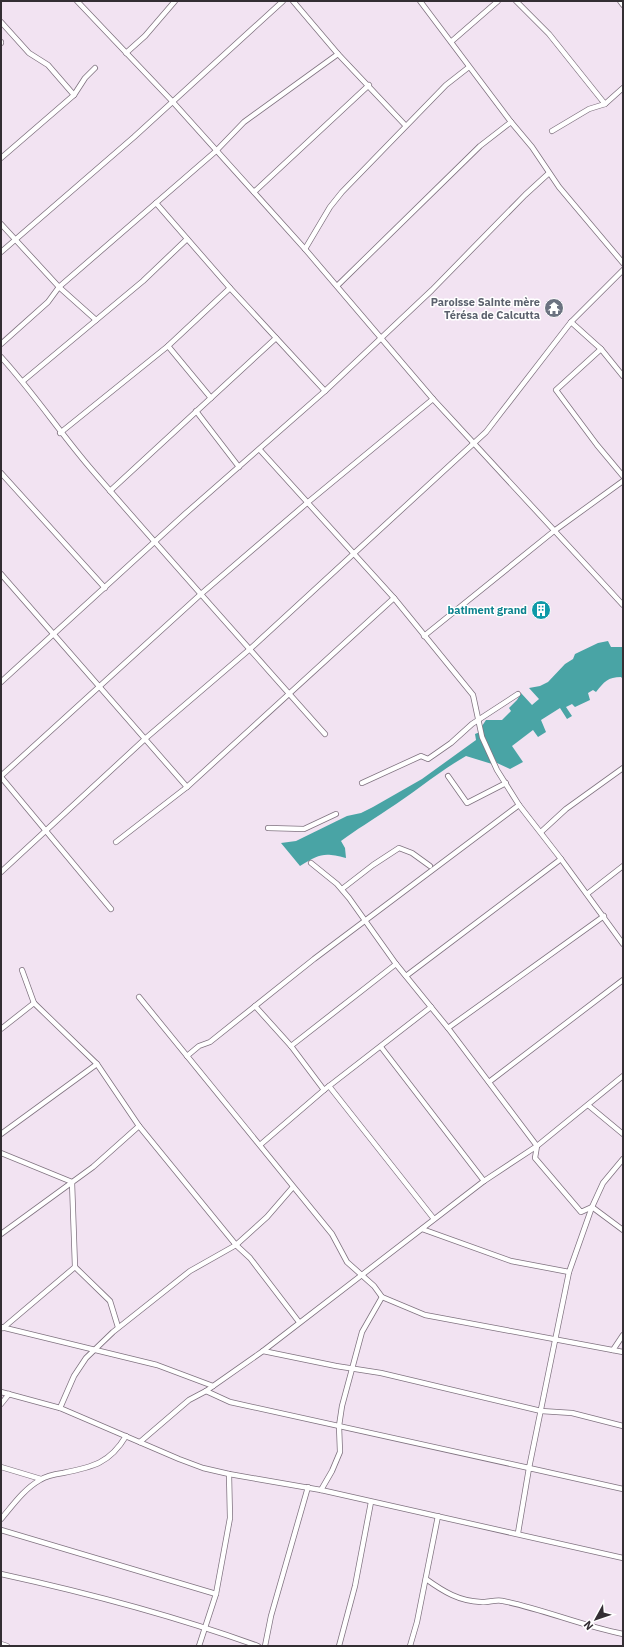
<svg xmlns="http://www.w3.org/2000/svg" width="624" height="1647" font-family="'IBM Plex Sans',sans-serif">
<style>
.water{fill:#49a4a5}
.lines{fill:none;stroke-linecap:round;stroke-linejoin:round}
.minor-casing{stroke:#807380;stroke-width:6}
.minor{stroke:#fff;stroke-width:4.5}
.labels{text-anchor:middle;stroke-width:3;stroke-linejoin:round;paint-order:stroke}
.worship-label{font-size:11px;font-weight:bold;fill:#5b616d;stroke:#fff;text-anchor:end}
.culture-label{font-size:11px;font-weight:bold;fill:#0d838f;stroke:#fff;text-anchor:end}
</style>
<rect width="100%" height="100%" fill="#f2e3f2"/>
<g class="water">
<path d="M608,641l3,6h12v32l-2,-2c-13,0 -17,5 -25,15l-3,-2 -5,3 2,7 -15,7 -3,-3 -6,3 6,9 -5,3 -7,-11 -19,12 5,12 -8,5 -5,-7 -21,16 11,16 -13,7 -13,-6 -12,-21 -3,-16 4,-6h16l9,-9 -2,-3 8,-8 4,-7 11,12 7,-6 -10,-11 11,-2 8,-4 17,-18 8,-5 2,-5 23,-11z"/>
<path d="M480,732l3,12 9,20 -26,-8c-28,16 -52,37 -79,54 -16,11 -30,19 -46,31l4,7 1,10c-23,-6 -26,-4 -46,8l-19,-23 15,-2 51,-25 14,-3 12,-6 49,-28 54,-39 -1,-6z"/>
</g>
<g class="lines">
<g class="minor-casing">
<g id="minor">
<path d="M77,1l95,100 133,148 128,150 190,206"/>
<path d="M293,1l45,53 67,71"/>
<path d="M420,1l91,121 21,25 27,40 64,76"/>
<path d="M516,1l33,33 56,70"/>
<path d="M620,1l3,4"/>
<path d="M1,22l28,31 19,12 26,30 -73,63"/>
<path d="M452,41l46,-40"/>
<path d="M1,42v1"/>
<path d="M126,53l19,-17 30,-35"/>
<path d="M74,95l11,-17 10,-10"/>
<path d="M552,131l37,-22 16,-5 18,-16"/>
<path d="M254,192l115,-107"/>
<path d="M156,203l74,85 95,103"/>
<path d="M1,224l58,63 37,33"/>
<path d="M305,249l25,-42 12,-15 104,-107 23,-18"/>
<path d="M1,252l133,-115 149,-136"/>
<path d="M337,286l143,-140 31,-24"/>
<path d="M571,322l30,27 22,27"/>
<path d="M1,344l47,-42 11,-15 157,-136 28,-29 94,-68"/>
<path d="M168,346l43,52"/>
<path d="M601,349l-45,41 41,55 26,31"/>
<path d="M1,357c33,36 59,76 91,113 77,89 155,176 233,264"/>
<path d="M23,381l120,-100 44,-42"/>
<path d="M196,411l43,56"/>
<path d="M60,433l108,-87 62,-58"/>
<path d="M260,450l134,148 79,97 9,42 15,33 22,35 42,54 62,85"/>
<path d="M1,473l104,115"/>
<path d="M110,491l166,-153"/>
<path d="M1,574l186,213"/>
<path d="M424,636l130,-105 69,-50"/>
<path d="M1,682l184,-168 140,-123 107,-101 93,-95 24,-22"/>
<path d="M1,776l200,-182 106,-91 126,-104"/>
<path d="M448,776l19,27 39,-20"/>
<path d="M1,777l110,132"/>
<path d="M362,783l59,-27 7,3 23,-16 21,-19 46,-30"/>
<path d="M268,828l36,1 32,-15"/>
<path d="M541,832l25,-23 57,-41"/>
<path d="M116,842l71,-55 207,-189"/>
<path d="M311,863l26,21 12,14 47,66 52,64 89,118 -2,12 46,54 11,-5 31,23"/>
<path d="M1,872l145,-134 104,-89 236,-217 85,-110 52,-52"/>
<path d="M342,889l31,-24 26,-17 13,5 18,13"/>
<path d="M587,894l36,-28"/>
<path d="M22,970l12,33 63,61 42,62 97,119 14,13 49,64"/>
<path d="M406,976l155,-117"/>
<path d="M139,997l193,237 15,28 27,24 8,11 43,18 198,37"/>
<path d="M255,1006l36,40 33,44"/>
<path d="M448,1028l156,-112"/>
<path d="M1,1029l33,-26"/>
<path d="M291,1046l105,-82"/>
<path d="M381,1047l103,134"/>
<path d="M187,1056l12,-10 11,-4 104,-83 205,-154"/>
<path d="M489,1082l134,-102"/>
<path d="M329,1086l105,133"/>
<path d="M588,1105l35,29"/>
<path d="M1,1134l96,-70"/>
<path d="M260,1145l64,-55 107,-83"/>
<path d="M1,1153l71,29 3,85 35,34 8,26"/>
<path d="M422,1229l89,32 58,11"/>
<path d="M1,1234l92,-67 46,-41"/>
<path d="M1,1327l156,38 56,21"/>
<path d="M3,1328l72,-61"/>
<path d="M613,1350l10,-15"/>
<path d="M263,1351l73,15 45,7 160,38 31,2 51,13"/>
<path d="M206,1391l24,11 299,66 40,-196 23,-65 11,-24 20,-24"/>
<path d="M1,1392l59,16 119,51 24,9 26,6 92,16 302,68"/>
<path d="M1,1404l8,-10"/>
<path d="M60,1408l14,-32 12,-18 27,-26 77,-61 46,-26 31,-28 26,-30"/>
<path d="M140,1442l49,-42 17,-9 57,-40 221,-170 53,-35 86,-70"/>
<path d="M1,1467l40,12"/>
<path d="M321,1490l11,-19 8,-19 -1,-26 3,-20 20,-74 20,-35"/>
<path d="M1,1519c12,-14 23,-30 39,-39 6,-4 16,-6 23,-7 30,-6 47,-10 63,-37"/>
<path d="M1,1530l215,64"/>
<path d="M518,1533l11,-65 94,21"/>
<path d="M1,1574c87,19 174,42 257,72"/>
<path d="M426,1579c18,13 33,22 55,23 7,1 15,-3 22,-1 40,8 79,25 120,33"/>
<path d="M1,1644l6,2"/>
<path d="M199,1646l17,-52 14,-76 -1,-44"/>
<path d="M265,1646l6,-30 37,-129"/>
<path d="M339,1646l16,-60 16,-84"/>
<path d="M410,1646l7,-24 21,-106"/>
</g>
</g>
<use href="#minor" class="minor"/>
</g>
<defs>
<g id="temple-disc" transform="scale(1)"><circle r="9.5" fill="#6b7280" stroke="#fff"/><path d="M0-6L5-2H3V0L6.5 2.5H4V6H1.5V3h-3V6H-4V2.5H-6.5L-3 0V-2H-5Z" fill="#fff"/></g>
<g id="building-disc" transform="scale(1)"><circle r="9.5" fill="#0f9aa8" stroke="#fff"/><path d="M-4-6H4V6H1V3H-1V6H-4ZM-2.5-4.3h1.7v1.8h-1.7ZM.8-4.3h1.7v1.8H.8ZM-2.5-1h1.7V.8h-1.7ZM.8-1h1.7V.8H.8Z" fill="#fff"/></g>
</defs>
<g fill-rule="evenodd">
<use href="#temple-disc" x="554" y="308"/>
<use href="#building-disc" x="541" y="610"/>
</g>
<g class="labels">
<g class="worship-label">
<text x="540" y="306">Paroisse Sainte mère<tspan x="540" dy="13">Térésa de Calcutta</tspan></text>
</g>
<g class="culture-label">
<text x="527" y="614">batiment grand</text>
</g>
</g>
<rect width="624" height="1647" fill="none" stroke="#332e33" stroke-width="4"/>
<g transform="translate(596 1619) rotate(230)" stroke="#ffffff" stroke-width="3" paint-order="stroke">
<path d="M0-3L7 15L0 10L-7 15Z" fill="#332e33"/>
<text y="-6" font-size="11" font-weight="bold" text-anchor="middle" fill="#332e33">N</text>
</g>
</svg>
